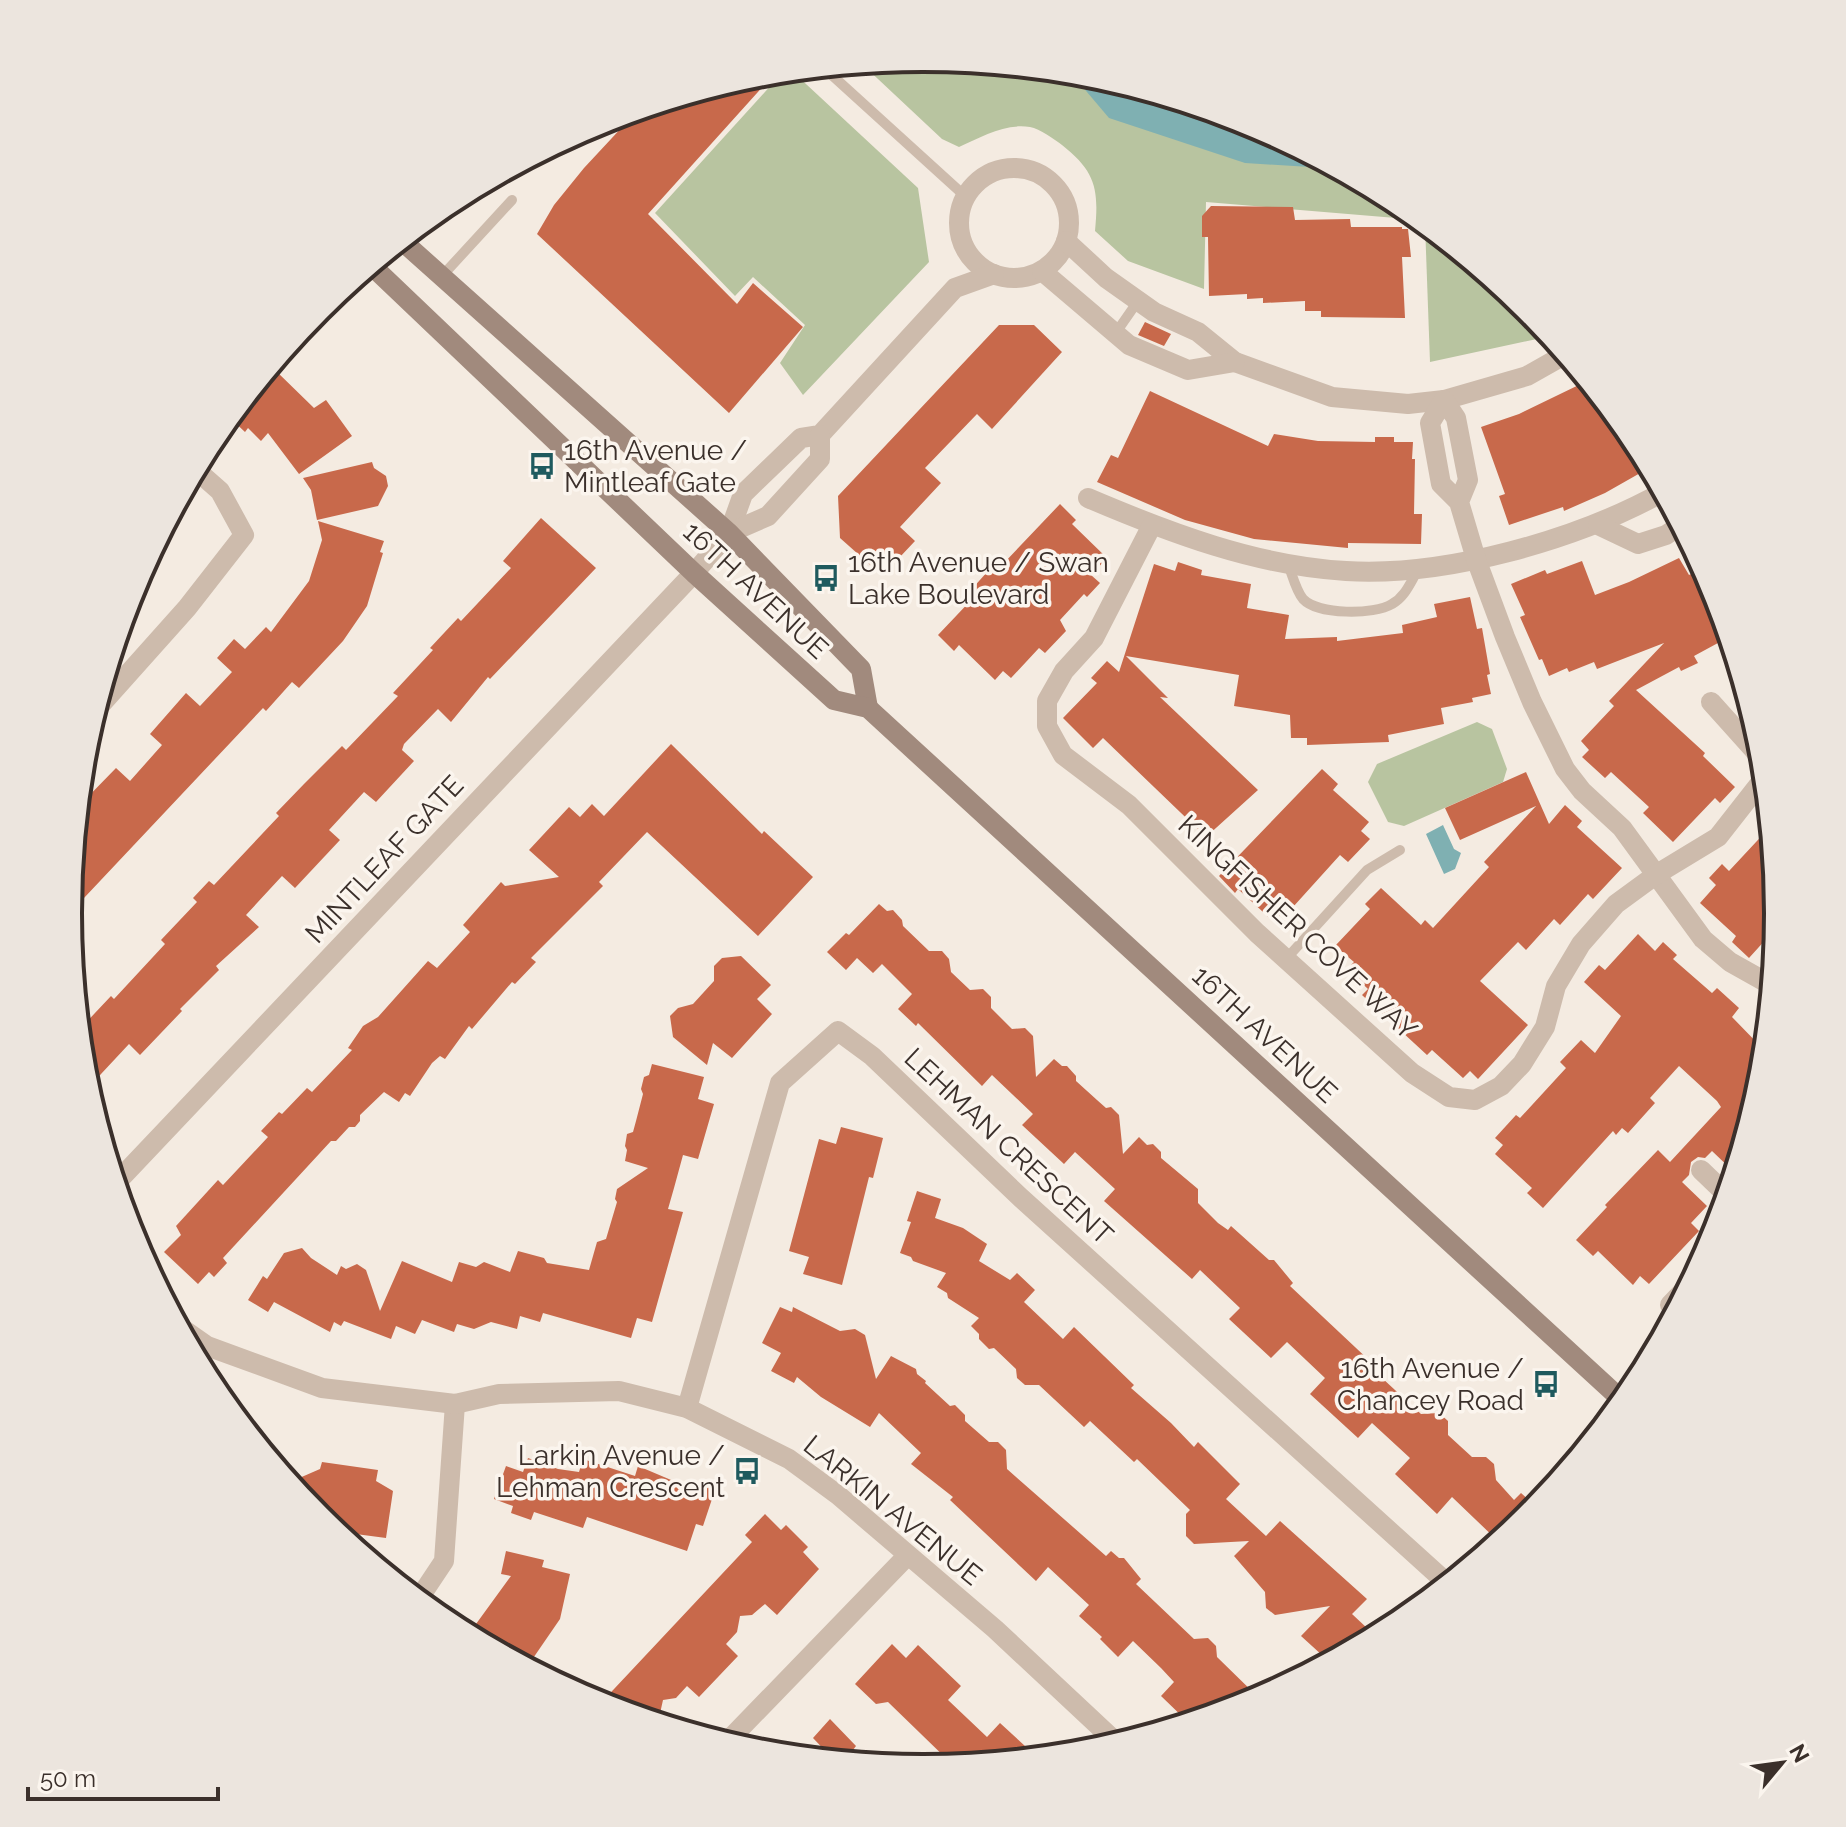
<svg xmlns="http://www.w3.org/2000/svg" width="1846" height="1827" font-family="Raleway,sans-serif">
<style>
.green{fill:#b8c4a0}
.water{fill:#7fb0b2}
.building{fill:#c8694b}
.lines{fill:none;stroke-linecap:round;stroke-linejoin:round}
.service{stroke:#cdbbac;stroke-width:10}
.minor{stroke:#cdbbac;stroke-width:20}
.tertiary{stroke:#cdbbac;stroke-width:20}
.secondary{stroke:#a18a7d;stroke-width:20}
.labels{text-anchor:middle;stroke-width:7;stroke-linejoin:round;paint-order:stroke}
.poi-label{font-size:28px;fill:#3b302b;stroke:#fbf5ee;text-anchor:start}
.street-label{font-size:28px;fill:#3b302b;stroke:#fbf5ee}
.rim{fill:none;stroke:#3b302b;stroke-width:4}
</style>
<rect width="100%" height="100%" fill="#f4ebe1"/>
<g class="green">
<path d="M923,58l167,17 161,48 148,79 21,18 -214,-18 -2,87 -76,-28 -33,-30c4,-42 1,-59 -33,-86 -8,-6 -22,-16 -32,-18 -25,-4 -49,10 -71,20l-17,-8 -80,-75z"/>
<path d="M792,71l126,117 11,74 -126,133 -23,-32 25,-38 -52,-48 -18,19 -80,-83 128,-141z"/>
<path d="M1425,224l103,85 20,24 -11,6 -107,23z"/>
<path d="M1477,722l15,7 15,40 -4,13 -99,44 -16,-4 -20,-40 9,-18z"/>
</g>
<g class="water">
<path d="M1070,72l20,3 161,48 70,38 -11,6 -65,-4 -136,-45z"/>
<path d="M1443,825l11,24 7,4 -6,16 -11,5 -18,-40z"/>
</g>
<g class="building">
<path d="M775,73l-127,141 89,90 16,-21 50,44 -74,86 -192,-179 17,-29 30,-37 54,-58 119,-36z"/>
<path d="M1211,206l82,1 2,13 55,-1 1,8h51v2h6l3,28h-9l3,61 -84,-1v-6h-16v-10l-42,2v-5l-16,1v-5l-38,2 -1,-59h-6v-21z"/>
<path d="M1145,322l26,12 -7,12 -26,-11z"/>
<path d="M999,325h35l28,27 -70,77 -15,-15 -52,54 16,15 -41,44 15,14 -16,17 -7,-6 -16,18 -36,-32 -2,-42z"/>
<path d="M274,369l40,39 12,-8 26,36 -53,38 -31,-41 -7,8 -13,-13 -3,4 -16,-15z"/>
<path d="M1587,381l45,54 -8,5 18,32 -37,21 -41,18 -1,-4 -54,18 -10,-29 6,-2 -24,-67 38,-13z"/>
<path d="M1150,391l118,55 6,-12 44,7 57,1v-5h19v5h19l-1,17h3l-1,55h8l-1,30 -73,-1v5l-94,-9 -69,-19 -88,-38 14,-27 7,3z"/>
<path d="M372,462l2,6 12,8 2,10 -10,20 -61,14 -6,-30 -8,-12z"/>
<path d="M1060,504l16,16 -4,4 35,34 -16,17 9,8 -13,14 -3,-3 -24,26 6,11 -21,22 -6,-5 -28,30 -8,-7 -8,9 -36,-35 -5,6 -16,-16 37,-39 -5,-5 28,-31 5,4z"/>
<path d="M541,518l55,50 -106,111 -2,-2 -37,45 -13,-13 -34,35 -2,6 12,11 -38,41 -12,-10 -35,38 11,10 -45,48 -13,-12 -36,39 13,12 -43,39 3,4 -39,39 2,2 -42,44 -11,-11 -42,45 -8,-59 32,-34 3,3 51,-55 -4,-4 36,-38 -4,-4 16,-17 5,4 65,-69 -3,-3 28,-29 38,-38 4,4 52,-54 -5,-3 40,-43 -3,-2 28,-30 3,3 50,-53 -8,-7z"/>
<path d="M318,521l66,20 -4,11 3,1 -16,53 -24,35 -44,47 -7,-6 -26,29 -3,-3 -195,207 10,-108 38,-39 14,13 32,-36 -12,-11 36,-41 14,13 32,-34 -15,-14 17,-19 11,10 21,-22 5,5 38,-51 13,-41z"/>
<path d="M1679,558l10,17 15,-7 10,19 15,50 -35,19 4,7 -17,8 -2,-4 -43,23 69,63 -2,3 32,31 -15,16 -5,-5 -42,44 -30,-29 6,-6 -38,-35 -6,6 -23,-21 7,-7 -8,-9 33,-35 -5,-5 55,-58 -67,26 -3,-7 -25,10 -2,-4 -18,8 -7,-17 -3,1 -19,-43 5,-2 -14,-31 34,-14 2,4 35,-13 13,34 34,-13z"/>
<path d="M1178,562l24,8 -1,5 50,9 -4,24 42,7 -4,24 52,-2v4l66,-8 -1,-8 35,-8 -3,-13 36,-7 7,32 5,-1 8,46 -3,1 4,19 -19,4 1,4 -32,6 3,16 -56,11 1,7 -82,3v-7h-16l-1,-23 -56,-9 5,-31 -113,-19 42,42 -8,-1 98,93 -52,47 -103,-99 -10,10 -30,-30 34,-35 -6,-5 16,-17 12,11 35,-108 21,7z"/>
<path d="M671,744l91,90 2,-3 49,46 -55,59 -111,-104 -48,50 4,4 -72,72 5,4 -21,22 -3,-2 -40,47 -3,-3 -24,33 -5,-3 -8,7 -22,33 -5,-3 -6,9 -15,-10 -24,23v6l-5,6h-6l-13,14h-5l-108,117 4,5 -13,14 -5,-5 -11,12 -34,-32 17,-17 -5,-9 42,-46 5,5 45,-48 -7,-6 18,-19 3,2 25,-26 5,4 40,-42 -4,-2 15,-22 15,-9 50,-56 9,7 33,-36 -7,-7 38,-43 4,4 54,-9 -30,-27 40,-43 11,10 12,-13 12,12z"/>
<path d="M1322,769l16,15 -5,6 36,32 -8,9 9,8 -22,23 -8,-7 -47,52 -2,-3 -17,18 -36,-33 -3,4 -16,-17z"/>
<path d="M1526,772l23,52 16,-19 17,16 -5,6 45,41 -29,31 -5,-5 -28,31 -6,-6 -28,31 -8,-8 -38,39 48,44 -50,54 -8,-8 -7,7 -31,-28 -5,5 -65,-60 6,-6 -21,-20 7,-7 -19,-16 35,-37 -5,-5 16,-16 40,37 4,-5 8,8 56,-61 -5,-5 52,-56 -76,34 -15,-32z"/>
<path d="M1770,827l8,87 -1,13 -28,31 -17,-16 4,-6 -36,-33 16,-18 -7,-7 13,-14 7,7z"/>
<path d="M879,904l8,7 6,-1 9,10 1,6 26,25h13l7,8 2,13 19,18 13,-1 8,8v11l21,21 13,-1 8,8 3,41 18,-18 8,7h5l9,10v5l21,19 9,8 5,-1 8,8 4,39 16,-17 8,8 6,-1 8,8v6l37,31v14l20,20 10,7 3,-4 38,34h5l19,23 -3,3 82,77 -3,3 52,48 18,-1 9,8v14l24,22h14l8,7 2,16 18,20 7,-7 16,14 -9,12 -29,23 -47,-45 -15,17 -42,-40 15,-16 -38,-35 -14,15 -48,-44 15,-16 -38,-36 -16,16 -42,-39 11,-11 -40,-38 -8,9 -88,-78 11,-12 -40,-37 -11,12 -42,-39 11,-11 -41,-39 -10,11 -64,-63 -2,3 -18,-17 14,-15 -30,-30 -9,9 -16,-15 -11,12 -19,-18 19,-19 3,2z"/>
<path d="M1638,934l17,17 8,-9 14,13 -4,4 39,34 5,-5 22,20 -7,9 33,34 -3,30 -28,91 -22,-21 -7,7 -7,-1 -7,5 -2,13 -7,7 25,24 -16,17 8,8 -50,53 -9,-8 -7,9 -35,-34 -5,5 -17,-16 31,-33 -2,-2 53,-55 12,12 51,-55 -4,-6 -38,-35 -29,32 5,5 -27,30 -6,-5 -6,7 -3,-4 -70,77 -16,-15 5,-5 -37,-34 8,-9 -8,-7 21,-23 4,3 46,-50 -6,-6 21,-22 14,13 26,-37 -37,-34 15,-17 6,5z"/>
<path d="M741,956l30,29 -14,14 15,15 -40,44 -19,-15 -6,22 -34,-28 -3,-21 8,-8 15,-4 21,-23v-15l8,-8z"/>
<path d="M652,1064l52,13 -6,22 16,5 -16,55 -15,-4 -9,33 -6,21 15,3 -31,110 -15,-4 -6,20 -88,-25 -3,9 -20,-6 -3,13 -26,-7 -17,7 -17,-5 -3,8 -32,-12 -7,14 -19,-8 -5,13 -47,-18 -3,5 -7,-4 -4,10 -56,-30 -6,10 -20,-12 15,-24 4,3 17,-26 18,-5 9,10 26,17 4,-9 5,3 11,-5 9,6 14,41 22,-50 50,21 7,-20 17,5 8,-5 26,10 8,-21 26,7 3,5 42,7 8,-28 9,-3 11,-37 -2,-3 2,-10 31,-21 -23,-7 2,-11 -2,-4 2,-12 6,-2 3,-11 7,-27 -2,-5 3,-12 5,-2z"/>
<path d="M841,1127l42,11 -10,40 -4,-1 -27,108 -39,-11 6,-17 -20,-6 30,-112 17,5z"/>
<path d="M917,1191l24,8 -6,19 28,10 24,16 -8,17 31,19 7,-7 18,17 -11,12 39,37 11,-12 60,58 -3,3 40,35 23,24 4,-5 42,42 -14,15 40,37 14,-15 87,78 -15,15 16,15 -23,24 -5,3 -9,-8 -8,8 -22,-20 29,-30 -55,9 -9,-7 -1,-16 -31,-36 15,-15 -55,3 -8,-8v-22l4,-4 -53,-51 -3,3 -44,-41 -6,6 -45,-42h-14l-8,-7 -1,-9 -22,-21 -5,1 -10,-10v-5l-8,-8 8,-8 -31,-20 -1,-5 -10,-6 9,-14 -33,-12 -2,-4 -11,-4 11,-31 -4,-1z"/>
<path d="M780,1307l12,5 1,-5 47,24 15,-2 10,6 11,44 15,-23 25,13 1,5 9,7 -1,2 25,23 5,-1 10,10v6l24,21h9l8,8 1,19 99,87 5,-5 8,7h5l17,21 -5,5 58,55 14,-1 8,8 1,11 43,42 -71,24 -28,-27 13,-14 -13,-14 -28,-27 -15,16 -18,-18 2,-2 -23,-21 10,-11 -41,-38 -12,14 -86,-81 3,-3 -42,-33 10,-11 -42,-40 -9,14 -49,-30 -24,-20 -3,6 -23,-12 10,-18 -19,-10z"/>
<path d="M528,1458l30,11 21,3 4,-13 52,17 3,-10 52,22 2,-7 23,9 -12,36 -7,-2 -9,27 -100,-34 -4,11 -49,-16 -3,8 -20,-7 2,-7 -19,-7 12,-33 17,6z"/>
<path d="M322,1462l56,8 -2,11 17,10 -7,47 -53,-7 -15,-13 -23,-28 2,-11 23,-10z"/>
<path d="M765,1514l16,16 5,-5 22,22 -5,5 16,17 -42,46 -12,-11 -13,11 -12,1 -3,16 -11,12 12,12 -39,41 -12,-11 -11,12 -13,2 -4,18 -11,2 -49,-15 153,-163 -7,-7z"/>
<path d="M506,1551l38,9 -2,7 28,7 -10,45 -33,48 -47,-25 8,-10 -12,-8 35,-48 -10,-2z"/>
<path d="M892,1644l14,14 12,-13 43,41 -13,14 39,37 13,-14 38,35 -84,8 -66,-64 -12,2 -21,-20z"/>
<path d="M830,1719l26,27 -3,4 13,13 -32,-3 -21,-22z"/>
</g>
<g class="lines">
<g class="service">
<path d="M824,68l142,129"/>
<path d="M442,276l70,-76"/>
<path d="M1115,334l23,-33"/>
<path d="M1288,564c4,10 8,27 15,35 15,16 71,16 89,5 13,-7 18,-21 26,-34"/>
<path d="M1286,959l81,-89 33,-20"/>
</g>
<g class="minor">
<circle cx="1014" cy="223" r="55"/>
<path d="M1066,241l40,37 48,34 44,20 37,30 97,35 76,7 36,-4 83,-24 39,-22"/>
<path d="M1042,271l87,74 59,25 47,-8"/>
<path d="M1088,498c82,35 169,68 258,73 100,6 230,-31 317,-79"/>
<path d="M1459,502l9,-22 -12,-62 -12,-18 -14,23 11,61 18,18 17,57 29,78 27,65 33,67 17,22 40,37 81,111 27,23 41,23"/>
<path d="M1152,525l-58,113 -30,33 -17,30v25l16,29 66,50 128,128 155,140 37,24 26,3 26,-14 21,-22 23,-37 11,-41 25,-42 35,-40 41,-30 61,-37 47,-60"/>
<path d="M1598,525l40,19 28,-9 15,-10"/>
<path d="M729,533l14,-39 58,-56 19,-3 135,-147 39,-14"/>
<path d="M729,533l39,-17 52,-57v-24"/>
<path d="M1711,702l52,58"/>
<path d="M95,711l92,-103 57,-73 -24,-44 -25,-22"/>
<path d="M1701,1170l26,25"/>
<path d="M1670,1305l20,-21"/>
<path d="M687,1408l93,-325 58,-52 34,25 149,142 427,386"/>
<path d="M418,1600l26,-39 11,-157"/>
<path d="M726,1743l181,-187"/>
</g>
<g class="tertiary">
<path d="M115,1184l579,-611 35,-40"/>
<path d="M177,1325l30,21 115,42 133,16 44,-10 120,-3 68,17 102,51 49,36 157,134 123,115"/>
</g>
<g class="secondary">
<path d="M401,240l328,293 132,136 7,39"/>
<path d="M371,265l323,308 140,127 34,8 756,694"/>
</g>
</g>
<defs>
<g id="bus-bare" transform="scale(2.16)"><path d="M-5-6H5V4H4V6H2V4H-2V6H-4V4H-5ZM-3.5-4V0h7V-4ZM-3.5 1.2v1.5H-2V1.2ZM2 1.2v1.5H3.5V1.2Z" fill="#1f5a5e" stroke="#fbf5ee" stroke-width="2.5" paint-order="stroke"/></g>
</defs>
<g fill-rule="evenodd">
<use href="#bus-bare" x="542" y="466"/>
<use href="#bus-bare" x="826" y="578"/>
<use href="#bus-bare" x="1546" y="1384"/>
<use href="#bus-bare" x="747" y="1471"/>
</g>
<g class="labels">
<g class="poi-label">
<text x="564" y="460">16th Avenue /<tspan x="564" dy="32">Mintleaf Gate</tspan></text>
<text x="848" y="572">16th Avenue / Swan<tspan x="848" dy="32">Lake Boulevard</tspan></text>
<text x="1524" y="1378" text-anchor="end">16th Avenue /<tspan x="1524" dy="32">Chancey Road</tspan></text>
<text x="725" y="1465" text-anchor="end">Larkin Avenue /<tspan x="725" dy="32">Lehman Crescent</tspan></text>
</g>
<g class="street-label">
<text transform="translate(756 590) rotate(43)" y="10">16TH AVENUE</text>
<text transform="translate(384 859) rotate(-47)" y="10">MINTLEAF GATE</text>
<text transform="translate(1298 927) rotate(43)" y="10">KINGFISHER COVE WAY</text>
<text transform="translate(1265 1034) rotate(43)" y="10">16TH AVENUE</text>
<text transform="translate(1009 1146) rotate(43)" y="10">LEHMAN CRESCENT</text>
<text transform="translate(893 1510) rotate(39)" y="10">LARKIN AVENUE</text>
</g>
</g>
<path d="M0 0H1846V1827H0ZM82 913a841 841 0 1 1 1682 0a841 841 0 1 1-1682 0Z" fill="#ece5de" fill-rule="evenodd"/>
<path class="rim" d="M82 913a841 841 0 1 1 1682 0a841 841 0 1 1-1682 0Z"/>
<g transform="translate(1782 1763) rotate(61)" stroke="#fbf5ee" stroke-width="6" paint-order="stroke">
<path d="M0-6L14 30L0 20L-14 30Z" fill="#3b302b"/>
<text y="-12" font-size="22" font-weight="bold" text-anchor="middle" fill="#3b302b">N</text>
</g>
<path d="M28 1787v12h190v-12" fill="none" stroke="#3b302b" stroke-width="4"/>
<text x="40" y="1787" font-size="24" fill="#3b302b" stroke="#fbf5ee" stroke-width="6" paint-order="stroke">50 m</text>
</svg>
